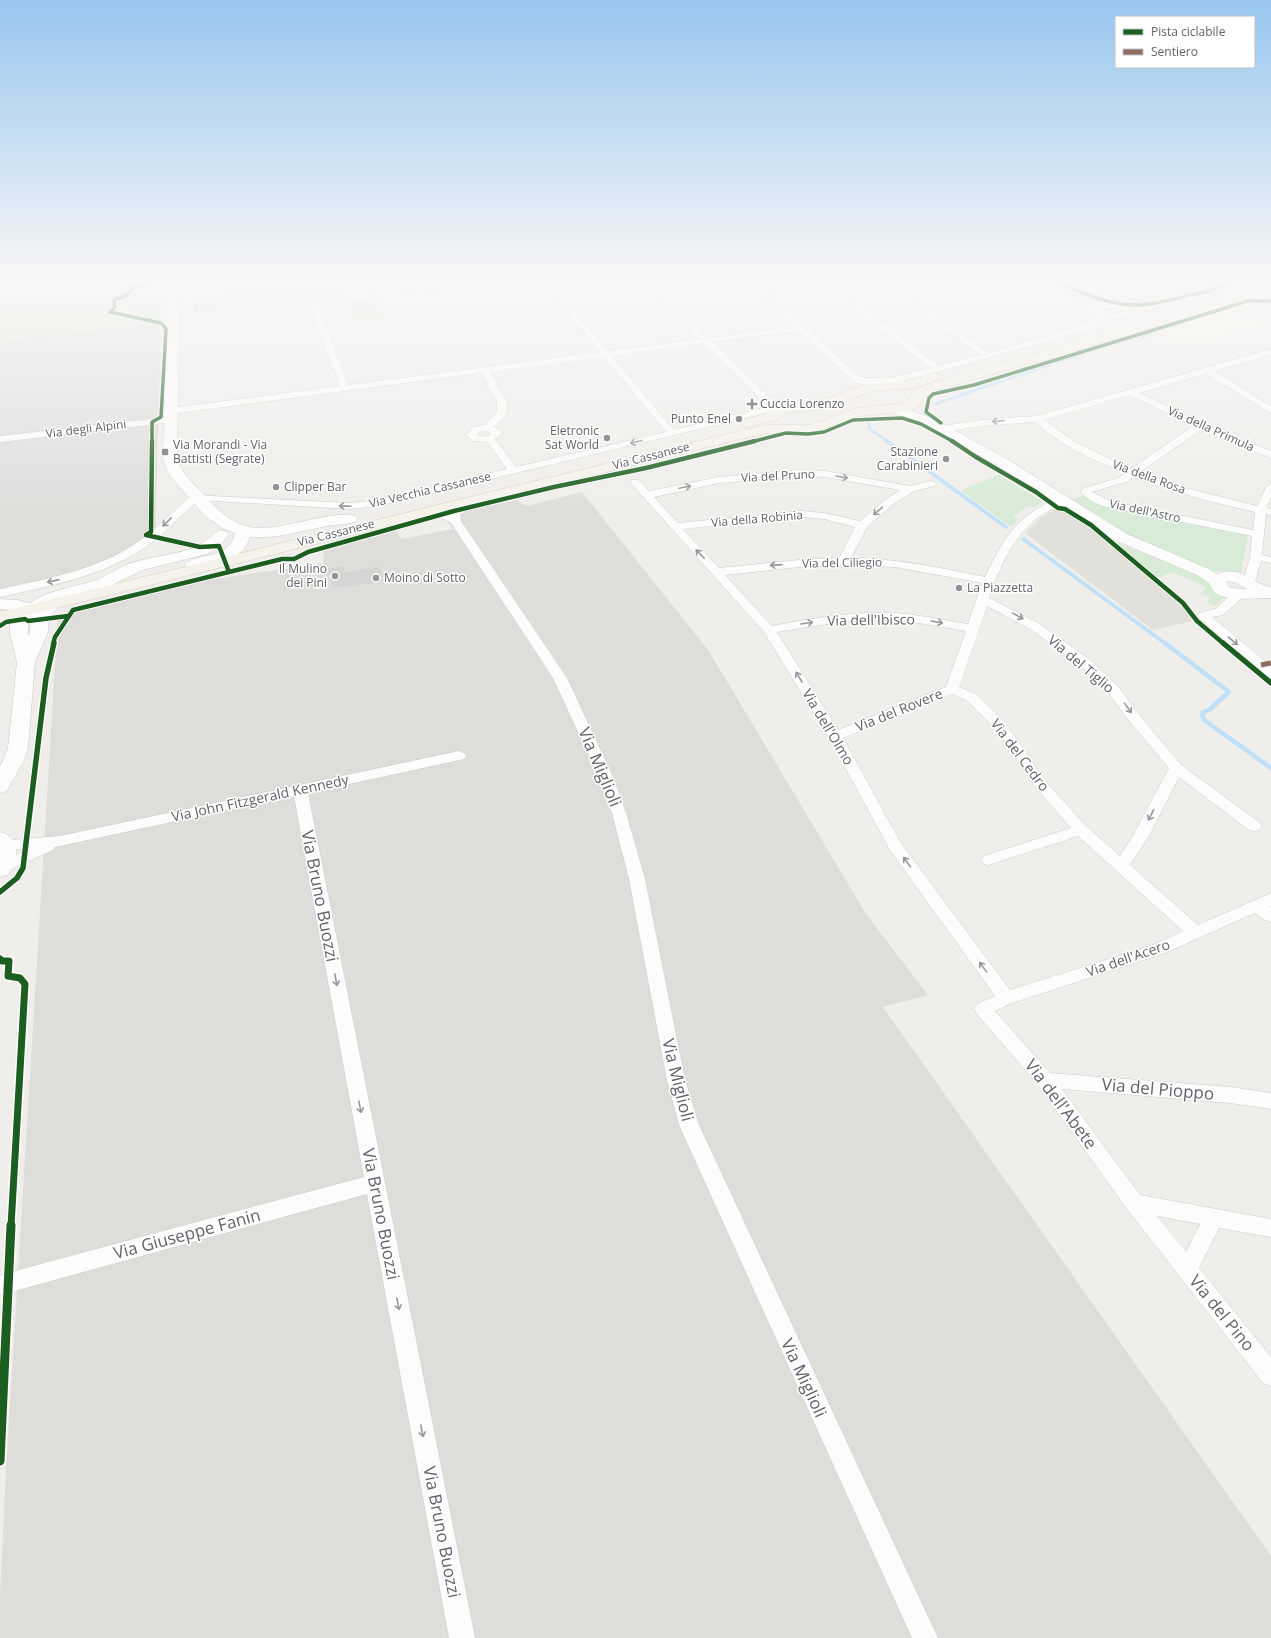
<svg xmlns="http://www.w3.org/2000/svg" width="1271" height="1638" font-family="'Open Sans',sans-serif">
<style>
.commercial{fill:#f7f3e4}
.industrial{fill:#dfddda}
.education{fill:#e2e0da}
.green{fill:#d8ebd6}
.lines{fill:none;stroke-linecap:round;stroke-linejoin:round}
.stream-far2{stroke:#bfe0f9;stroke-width:2.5}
.stream-far1{stroke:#bfe0f9;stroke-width:3.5}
.stream{stroke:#bfe0f9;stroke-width:4.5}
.building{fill:#d6d5d3;stroke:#deddd9}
.street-casing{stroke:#cbcccc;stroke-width:1}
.secondary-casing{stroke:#cacacb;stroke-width:1}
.primary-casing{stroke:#d7ceb8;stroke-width:1}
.street{fill:#fdfcfc;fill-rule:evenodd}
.secondary{fill:#fdfcfc;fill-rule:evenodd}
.primary{fill:#f4f2e9;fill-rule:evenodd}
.quiet{stroke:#8d6e63;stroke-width:5;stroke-dasharray:10 5;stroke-linecap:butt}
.cycleway-far4-casing{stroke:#fff;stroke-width:5}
.cycleway-far3-casing{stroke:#fff;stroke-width:6}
.cycleway-far2-casing{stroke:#fff;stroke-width:8}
.cycleway-far1-casing{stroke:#fff;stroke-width:10}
.cycleway-casing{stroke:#fff;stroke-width:12}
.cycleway-far4{stroke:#1b5e20;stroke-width:3.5}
.cycleway-far3{stroke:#1b5e20;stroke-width:4.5}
.cycleway-far2{stroke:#1b5e20;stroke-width:5.5}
.cycleway-far1{stroke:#1b5e20;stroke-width:7}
.cycleway{stroke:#1b5e20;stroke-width:9}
.oneway{stroke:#96999c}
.poi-dot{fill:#919496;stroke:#fff;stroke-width:1.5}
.labels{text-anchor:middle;stroke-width:3;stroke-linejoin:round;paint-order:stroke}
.far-poi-label{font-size:12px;fill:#5f6368;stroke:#fff;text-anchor:start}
.far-street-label{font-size:12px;fill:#5f6368;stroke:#fff}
.street-label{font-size:14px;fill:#5f6368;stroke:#fff}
.near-street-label{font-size:17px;fill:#5f6368;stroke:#fff}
</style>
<rect width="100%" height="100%" fill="#efeeea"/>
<path class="commercial" d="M1221,307l44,18 -75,21 -39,-18z"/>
<g class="industrial">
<path d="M161,323l-6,215 -18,14 -137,44v-255z"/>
<path d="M582,492l127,159 157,263 62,81 -45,12 388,549v82h-1271v-41l6,-128 52,-852 150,-37 116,-17 -1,-12 73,-20 5,8 52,-10 -6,-8 14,-3 1,-4 3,-3 51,-11 11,6z"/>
</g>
<g class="education">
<path d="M246,282h116l2,3 -20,2 3,8 -151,18 -2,-10 24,-3 -1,-15z"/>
<path d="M1057,508l6,1 39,28 85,74 5,10 -39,9 -128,-97 16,-15z"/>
</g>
<g class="green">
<path d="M0,282h163l-5,6 4,4 -1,31 -161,18z"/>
<path d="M1247,282h24v13c-9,-1 -20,-2 -26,-10z"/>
<path d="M375,296l11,24 -29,3 -10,-23z"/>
<path d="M999,475l44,27 -8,5 -7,-1 -15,11 5,3 -7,7 -51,-37z"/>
<path d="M1084,495l12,7 152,32 -7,40 -18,-3 -10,1 -82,-34 -60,-39z"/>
<path d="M1103,537l108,43 14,17 -10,9 -9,-4 5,-3 -10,-6 6,-5 -34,-16 -21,8z"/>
</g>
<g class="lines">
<g class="stream-far2">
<path d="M1068,282l23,10 41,12"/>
<path d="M935,404l165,-56 50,-14"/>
<path d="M869,421v7l19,14"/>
</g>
<g class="stream-far1">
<path d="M887,441l119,86"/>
<path d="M1023,539l143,105"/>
</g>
<path class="stream" d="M1165,643l64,49 -20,18 -7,3 2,7 67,48"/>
</g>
<path class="building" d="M344,566l1,6 35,-6 5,16 -53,6 -5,-20z"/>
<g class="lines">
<g class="street-casing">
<g id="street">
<path d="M179,282h31c-5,4 -27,6 -32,2z"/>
<path d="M480,282h23l-4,2 -181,21 30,80 252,-33 -58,-70h8l58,69 92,-12 -57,-57h8l57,56 86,-12 -52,-44h8l8,6 49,-6h19l-4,2 -59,9 41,33 50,46 11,6h25l41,-10 -85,-65v-4h6l87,67 42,-11 -103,-73h9l102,71 104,-31 1,-9 -2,-4 -48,-27h10l43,23c16,-6 37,2 55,-1 14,-3 60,-15 70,-6l-4,2 -18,-1 -51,10h-19v6l-14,4 -14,-3 -1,7 -6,5 -154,43 -51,13 -20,1 -14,-2 -57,-52 -86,11 59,58 2,2 -3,2 2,3 -3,5 -391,94 -30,3 -150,-9c-19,15 -35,35 -55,48 -43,29 -94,38 -144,49v-8c47,-10 97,-19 138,-47 20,-14 36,-33 55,-47l156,8 30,-3 128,-31 -20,-27 -14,-1 -7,-6 7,-8 12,-2 12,-13v-10l-16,-29 -310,41 -5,-3 5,-3 169,-22 -30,-80 -33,3h-3l-1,-2 1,-2zM1105,308h11l7,4 -11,2 -12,-4zM704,343l53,52 6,13 -89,22 -62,-74zM604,357l62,75 -150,35 -21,-28 6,-4v-4l-7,-4 13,-14v-11l-17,-30zM487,431l4,3 -8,3 -6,-2 2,-3z"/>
<path d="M1091,282h17c-5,4 -22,7 -27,3l1,-2z"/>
<path d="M1271,349v6l-57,16 57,35v7l-65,-39 -67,19 64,31 68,27v7l-70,-28 -61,42 46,16 71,18 9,-19 5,-3v12l-4,12 4,1v6l-5,-1 -4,41 9,2v6l-10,-2 -6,21 -2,3h-8l-2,-3 7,-25 2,-21 -145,-29c-9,-2 -22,-8 -26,-16l1,-2 36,-11 7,-5c-32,-13 -64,-27 -90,-51l-53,4 -41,6 -5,-3 5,-3 41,-6 54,-4zM1130,395l63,31 -62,43 -56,-27 -31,-22zM1133,477l67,22 55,13 -2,18 -143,-29 -18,-9 34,-10z"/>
<path d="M171,417l3,1 2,2 -2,2 -174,20v-6z"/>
<path d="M797,470l28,1 85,15 21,-5 4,1 1,2 -1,2 -21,5 -22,14 -25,22 -16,31c45,0 90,10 134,19 18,-36 25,-53 62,-74 6,-3 12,-8 20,-6l1,2 -1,2c-9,5 -19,10 -27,15 -27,19 -41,52 -51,82l51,26 49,35 29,27 18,25 45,54 78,57 3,4 -3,4 -5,1 -5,-1 -70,-53 -30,59 -19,29 68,60 73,-32v13h-1l1,1v15l-6,-2 -10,-7 -90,40 -153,50 -17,8 55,62 180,14 41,6v16l-41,-6 -168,-14 78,106 131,24v18l-52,-9 -20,40 72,89v29l-8,-3 -136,-174 -89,-124 -61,-71 -3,-5 3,-5 18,-8 -105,-146 -62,-114 -64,-104 -134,-150 1,-2h8l10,11 70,-14zM797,476l28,1 75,13 -16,11 -24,20 -36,-8 -22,-2 -124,12 -24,-26 65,-14zM802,517l22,2 31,8 -16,31 -40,2 -80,8 -36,-39zM840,565l55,2 87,16 -14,41c-24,-4 -48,-9 -72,-11 -42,-2 -83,5 -124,13l-47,-51 74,-8zM987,606l45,24 48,35 28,27 18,25 43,51 -35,66 -14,22 -34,-30 -39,-43 -43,-62 -28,-27 -17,-7zM876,620l36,2 54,9 -20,56 -108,43 -61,-98 63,-10zM952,694l14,6 28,27 43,62 34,39 -87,28 -3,4 3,4 5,1 89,-29 105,95 -30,14 -143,45 -109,-147 -58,-105zM1157,1216l43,8 -14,28z"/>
<path d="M464,499l5,3 -9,11 1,8 106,157 47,101 12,34 19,66 40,201 14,45 239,513h-26l-233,-513 -12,-45 -38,-201 -17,-66 -12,-34 -47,-101 -102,-155c-14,-10 -35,-2 -40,-8l1,-2 19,-3 18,3 11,-13z"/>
<path d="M1238,591l4,1 2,3 -2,3 -19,17 -11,2 59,49v11l-5,-1 -69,-60 2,-3 16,-4 19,-17z"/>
<path d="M459,751l5,2 2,3 -2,3 -156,34 167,845h-26l-82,-444 -367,101v-20l364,-98 -70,-381 -239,51 -2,3 -52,24 -1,-12 29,-13 -24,1 -5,-1v-8l60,-5z"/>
</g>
</g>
<g class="secondary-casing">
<g id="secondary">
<path d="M174,287l6,3 -3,167c4,16 15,25 26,37 41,47 61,35 116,24 12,-2 25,-5 36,-2l3,3 -3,3c-9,3 -18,2 -28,4 -26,5 -50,13 -77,11 -6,23 -37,28 -57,33l-6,-2 -2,-3c9,-13 45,-4 50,-32l-11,-4 -19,-13 -34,-39 -5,-8 -3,-12 5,-167z"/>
<path d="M897,405l39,15 71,39 120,75 82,35 8,5c27,-9 32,9 54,13v11l-32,1 -14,-2 -7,-2 -5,-4 -4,-8 -12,-8 -82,-35 -118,-75 -71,-39 -34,-14 -2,-3 2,-3zM1228,581l8,2 11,6 -17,-1 -4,-6z"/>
<path d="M221,530l6,2 2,3 -12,14 -10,5 -64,16 -37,18 -48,13 3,3 -12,14 -1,14 -13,30 -7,86 -3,10 -18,33 -7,2v-26l8,-19 9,-86 -7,-28v-13l9,-10 -19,-2v-10l17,1 13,3c19,-13 41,-15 63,-22 13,-4 25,-14 38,-18 21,-7 45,-8 65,-16 10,-4 15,-14 25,-17zM31,618l-1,14 -2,4v-14z"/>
<path d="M0,832c23,6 17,27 8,43l-8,2z"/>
</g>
</g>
<g class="primary-casing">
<g id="primary">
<path d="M1261,291l4,1 2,3 -2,3 -16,2 -311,90 -14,7 -6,10 -10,4 -49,5 -47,17h-44l-28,6 -740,183v-10l740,-181 28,-6h42l47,-17 44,-4 6,-3 6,-10 15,-7 316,-90z"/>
<path d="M933,373l5,1 2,3 -2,3 -25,8 -41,3 -45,18 -39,3 -12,8 -28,7 -5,-1 -2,-3 2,-3 23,-6 14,-9 5,-1 35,-2 45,-18 46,-4z"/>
</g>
</g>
<use href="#street" class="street"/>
<use href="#secondary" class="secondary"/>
<use href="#primary" class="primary"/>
<path class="quiet" d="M1261,665l10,-2"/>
<g class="cycleway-far4-casing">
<g id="cycleway-far4">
<path d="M1058,282c26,12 53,24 82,23 16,-1 31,-5 46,-9 14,-3 28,-4 40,-14"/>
<path d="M110,312l51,11 5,6 -5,88 -9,5v20"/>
<path d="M110,312l5,-5 -1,-7 12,-4 7,-9 20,-5"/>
<path d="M941,423l-15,-11 3,-14 4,-4 41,-9 274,-84h23"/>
<path d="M751,442l35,-9 22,1 16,-2 29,-12 49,-2 19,6 33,18"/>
</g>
</g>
<g class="cycleway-far3-casing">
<g id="cycleway-far3">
<path d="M152,441l-1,91 -5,3 54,12 19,-1 10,26"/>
<path d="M952,441l24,16 60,35 22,16 7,1 26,16 92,78 14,18 27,23"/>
<path d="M0,626l6,-4 19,-3 3,2 40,-5"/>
<path d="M53,644l2,-7 18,-27 209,-51h12l14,-7 146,-41 100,-24 92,-19 109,-27"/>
</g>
</g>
<g class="cycleway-far2-casing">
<g id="cycleway-far2">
<path d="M1223,643l48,40"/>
<path d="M0,892l17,-14 6,-10 23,-190 8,-35"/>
</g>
</g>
<g class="cycleway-far1-casing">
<path id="cycleway-far1" d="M0,959l2,2h7l-1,15 12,2 5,6 -14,242"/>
</g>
<g class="cycleway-casing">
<path id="cycleway" d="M0,1461l11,-236"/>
</g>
<use href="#cycleway-far4" class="cycleway-far4"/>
<use href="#cycleway-far3" class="cycleway-far3"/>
<use href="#cycleway-far2" class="cycleway-far2"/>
<use href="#cycleway-far1" class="cycleway-far1"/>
<use href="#cycleway" class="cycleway"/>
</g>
<defs><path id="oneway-shaft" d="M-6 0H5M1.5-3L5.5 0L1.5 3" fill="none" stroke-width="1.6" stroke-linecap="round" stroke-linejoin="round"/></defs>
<g class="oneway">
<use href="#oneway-shaft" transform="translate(998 421) rotate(175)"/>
<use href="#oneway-shaft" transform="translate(636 442) rotate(166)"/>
<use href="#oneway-shaft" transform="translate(842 477) rotate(10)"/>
<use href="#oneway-shaft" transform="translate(685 487) rotate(-12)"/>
<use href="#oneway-shaft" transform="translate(345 506) rotate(-178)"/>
<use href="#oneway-shaft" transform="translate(878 511) rotate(140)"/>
<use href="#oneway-shaft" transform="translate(167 522) rotate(136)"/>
<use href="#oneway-shaft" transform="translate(700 554) rotate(-134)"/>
<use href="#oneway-shaft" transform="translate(776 565) rotate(176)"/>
<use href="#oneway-shaft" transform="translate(53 581) rotate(167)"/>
<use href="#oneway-shaft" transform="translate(1018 616) rotate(29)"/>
<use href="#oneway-shaft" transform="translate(937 622) rotate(10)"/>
<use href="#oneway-shaft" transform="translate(807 623) rotate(-9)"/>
<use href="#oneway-shaft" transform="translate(1233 641) rotate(40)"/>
<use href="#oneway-shaft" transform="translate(799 677) rotate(-122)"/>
<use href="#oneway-shaft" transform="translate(1128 708) rotate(54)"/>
<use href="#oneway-shaft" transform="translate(1151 815) rotate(117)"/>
<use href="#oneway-shaft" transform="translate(907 862) rotate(-126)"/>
<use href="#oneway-shaft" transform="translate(983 967) rotate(-126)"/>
<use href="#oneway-shaft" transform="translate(336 980) rotate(79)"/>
<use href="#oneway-shaft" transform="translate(360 1107) rotate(79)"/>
<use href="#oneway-shaft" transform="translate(398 1304) rotate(79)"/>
<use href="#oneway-shaft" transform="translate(422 1431) rotate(79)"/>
</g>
<linearGradient id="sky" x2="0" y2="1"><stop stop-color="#97c6ef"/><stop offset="0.55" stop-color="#f8f7f6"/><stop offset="1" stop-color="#f8f7f6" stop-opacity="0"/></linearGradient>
<rect width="1271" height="511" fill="url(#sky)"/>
<g class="poi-dot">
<path d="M750 398h4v4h4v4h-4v4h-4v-4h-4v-4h4z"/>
<circle cx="739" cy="419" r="4"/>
<circle cx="607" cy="438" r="4"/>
<rect x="161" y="448" width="8" height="8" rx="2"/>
<circle cx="946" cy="459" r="4"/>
<circle cx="276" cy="487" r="4"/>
<circle cx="335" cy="576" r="4"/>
<circle cx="376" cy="578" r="4"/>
<circle cx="959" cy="588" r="4"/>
</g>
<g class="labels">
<g class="far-poi-label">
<text x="760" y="408">Cuccia Lorenzo</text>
<text x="731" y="423" text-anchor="end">Punto Enel</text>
<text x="599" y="435" text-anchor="end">Eletronic<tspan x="599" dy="14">Sat World</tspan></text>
<text x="173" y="449">Via Morandi - Via<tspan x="173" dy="14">Battisti (Segrate)</tspan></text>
<text x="938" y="456" text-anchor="end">Stazione<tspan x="938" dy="14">Carabinieri</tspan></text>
<text x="284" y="491">Clipper Bar</text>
<text x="327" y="573" text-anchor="end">Il Mulino<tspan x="327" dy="14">dei Pini</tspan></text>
<text x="384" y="582">Moino di Sotto</text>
<text x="967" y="592">La Piazzetta</text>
</g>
<g class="far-street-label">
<text transform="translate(86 429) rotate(-7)" y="4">Via degli Alpini</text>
<text transform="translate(1211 429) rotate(24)" y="4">Via della Primula</text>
<text transform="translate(651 456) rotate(-14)" y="4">Via Cassanese</text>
<text transform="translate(778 476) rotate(-3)" y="4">Via del Pruno</text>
<text transform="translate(1149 477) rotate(20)" y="4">Via della Rosa</text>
<text transform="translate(430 490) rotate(-13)" y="4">Via Vecchia Cassanese</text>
<text transform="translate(1145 511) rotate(12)" y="4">Via dell'Astro</text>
<text transform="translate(757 519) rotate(-5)" y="4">Via della Robinia</text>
<text transform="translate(336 533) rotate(-14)" y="4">Via Cassanese</text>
<text transform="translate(842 563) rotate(-1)" y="4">Via del Ciliegio</text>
</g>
<g class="street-label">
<text transform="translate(871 620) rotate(-1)" y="5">Via dell'Ibisco</text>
<text transform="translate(1081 664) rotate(40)" y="5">Via del Tiglio</text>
<text transform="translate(899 710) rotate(-22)" y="5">Via del Rovere</text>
<text transform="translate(828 727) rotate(59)" y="5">Via dell'Olmo</text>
<text transform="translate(1020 755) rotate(53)" y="5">Via del Cedro</text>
<text transform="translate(260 798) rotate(-12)" y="5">Via John Fitzgerald Kennedy</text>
<text transform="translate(1128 958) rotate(-19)" y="5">Via dell'Acero</text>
</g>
<g class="near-street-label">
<text transform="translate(600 767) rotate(67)" y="6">Via Miglioli</text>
<text transform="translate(320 896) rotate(79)" y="6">Via Bruno Buozzi</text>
<text transform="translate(678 1080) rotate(76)" y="6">Via Miglioli</text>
<text transform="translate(1158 1089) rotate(5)" y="6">Via del Pioppo</text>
<text transform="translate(1061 1104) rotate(53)" y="6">Via dell'Abete</text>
<text transform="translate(381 1214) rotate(79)" y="6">Via Bruno Buozzi</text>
<text transform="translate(187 1234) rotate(-15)" y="6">Via Giuseppe Fanin</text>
<text transform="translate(1222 1313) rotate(51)" y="6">Via del Pino</text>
<text transform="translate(804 1378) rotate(65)" y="6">Via Miglioli</text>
<text transform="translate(442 1532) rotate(79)" y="6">Via Bruno Buozzi</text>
</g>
</g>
<rect x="1115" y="16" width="140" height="52" fill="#ffffff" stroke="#bfc1c3"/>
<rect x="1123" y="29" width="20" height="6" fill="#1b5e20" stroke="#bfc1c3"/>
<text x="1151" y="36" font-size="12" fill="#5f6368">Pista ciclabile</text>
<rect x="1123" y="49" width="20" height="6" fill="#8d6e63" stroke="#bfc1c3"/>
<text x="1151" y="56" font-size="12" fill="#5f6368">Sentiero</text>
</svg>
